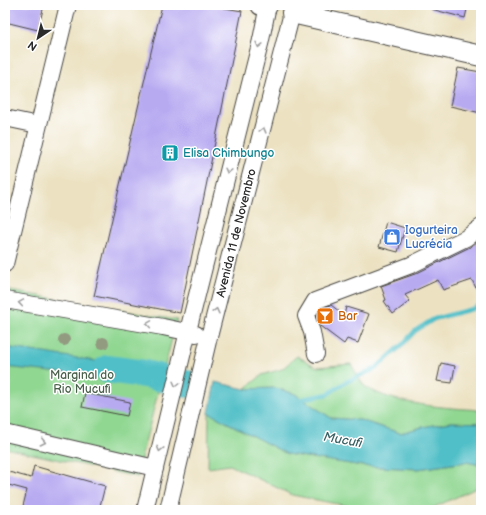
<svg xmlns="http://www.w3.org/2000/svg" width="486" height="515" font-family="'Balsamiq Sans',sans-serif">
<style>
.green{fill:#90d791;stroke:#5e815e}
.water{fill:#51bfc7;stroke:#3e7579}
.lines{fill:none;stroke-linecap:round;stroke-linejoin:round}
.stream{stroke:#51bfc7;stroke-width:4.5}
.river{stroke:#51bfc7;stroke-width:28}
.building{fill:#b8aaf1}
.minor-casing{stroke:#484642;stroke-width:18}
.major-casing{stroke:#484642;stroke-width:22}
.minor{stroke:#fff;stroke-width:16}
.major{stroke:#fff;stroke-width:20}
.tree{fill:#929a80}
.oneway{stroke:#a0a0a0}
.labels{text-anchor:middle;stroke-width:3;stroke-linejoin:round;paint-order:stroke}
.culture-label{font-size:12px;fill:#0d838f;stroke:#fff;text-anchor:start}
.shop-label{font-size:12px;fill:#366cbe;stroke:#fff;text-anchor:start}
.street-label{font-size:12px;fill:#2b2b2b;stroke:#fff}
.food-label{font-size:12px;fill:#c56008;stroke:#fff;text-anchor:start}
.park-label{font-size:12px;fill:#495f4a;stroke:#fff}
.water-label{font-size:13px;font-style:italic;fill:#385f62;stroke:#fff}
</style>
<rect width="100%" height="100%" fill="#fff"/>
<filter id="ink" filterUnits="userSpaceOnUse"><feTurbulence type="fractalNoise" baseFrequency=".025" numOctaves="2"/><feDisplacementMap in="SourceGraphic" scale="8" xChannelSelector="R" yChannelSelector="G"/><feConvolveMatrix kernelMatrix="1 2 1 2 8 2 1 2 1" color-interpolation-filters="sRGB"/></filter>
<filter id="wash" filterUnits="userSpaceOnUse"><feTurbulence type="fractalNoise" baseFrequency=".012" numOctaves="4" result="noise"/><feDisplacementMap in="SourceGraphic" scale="16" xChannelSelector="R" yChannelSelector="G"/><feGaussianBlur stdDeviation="0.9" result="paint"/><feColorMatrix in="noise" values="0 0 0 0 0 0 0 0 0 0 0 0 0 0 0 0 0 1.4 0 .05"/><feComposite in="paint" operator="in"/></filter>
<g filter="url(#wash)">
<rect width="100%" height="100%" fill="#ece2c2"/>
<g class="green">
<path d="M5,290l172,30 -35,134 -4,23 -133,-29z"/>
<path d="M297,356l20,11 34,-3c4,6 9,19 15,23 27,18 83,21 115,23v13l-30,-1 -28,5 -23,6 -40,-13 -29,-2 -36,-24 -19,-6 -31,1 17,-14 20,-6z"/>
<path d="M209,413l78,41 76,12 55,3 48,-7 15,3v21l-53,24h-56l-40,-7 -40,-8 -62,-30 -22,3z"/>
</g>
<g class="water">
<path d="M5,347l111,17 32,2 -3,8 1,8 -141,-15z"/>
<path d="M215,382l30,7 31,-1 19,6 36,24 29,2 40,13 23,-6 28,-5 30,1v42l-15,-3 -48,7 -55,-3 -76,-12 -78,-41z"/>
</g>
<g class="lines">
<path class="stream" d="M297,400l31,-6 18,-12 29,-13 26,-23 14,-15 19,-12 38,-10 9,-4"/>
<path class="river" d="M107,369l38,5 42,10"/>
</g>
<g id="blocks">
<g class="building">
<path d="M5,5h39l-6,25 -33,-8z"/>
<path d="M162,5h46l34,6 -62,302 -86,-17z"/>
<path d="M431,5h37l-3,13 -34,-9z"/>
<path d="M458,68l23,4v41l-31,-7z"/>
<path d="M386,222l19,6 -7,24 -19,-5z"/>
<path d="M481,239v59l-9,-18 -29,10 -5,-10 -33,15 5,6 -17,13 -9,-13 2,-1 -5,-14 34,-12 55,-27z"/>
<path d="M331,305l13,10 2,-8 23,7 -11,29 -11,-4 -3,5 -24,-18 -4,-9 6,-9z"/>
<path d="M441,363l14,3 -3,17 -15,-2z"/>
<path d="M85,393l45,9 -3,14 -45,-9z"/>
<path d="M34,466l71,20 -6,24h-77l5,-20 -22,-6v-13l26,7z"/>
</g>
</g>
</g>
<g filter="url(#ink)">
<use href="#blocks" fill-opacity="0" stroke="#484642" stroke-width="1"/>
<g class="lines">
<g class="minor-casing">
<g id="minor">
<path d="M5,118l33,7"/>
<path d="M5,264l63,-259"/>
<path d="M5,300l158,27 33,7"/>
<path d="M316,354l-4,-22 -6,-16 9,-15 96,-36 55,-27 15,-11"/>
<path d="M5,433l150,35"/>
<path d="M145,510l43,-179 73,-291 7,-35"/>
<path d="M168,510l41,-173 85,-332"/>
</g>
</g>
<g class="major-casing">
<g id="major">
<path d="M261,5l6,1"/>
<path d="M292,13l189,43"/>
</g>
</g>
<use href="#minor" class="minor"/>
<use href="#major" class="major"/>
</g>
<g class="tree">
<circle cx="64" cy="340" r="6"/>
<circle cx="103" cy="343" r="6"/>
</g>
<defs><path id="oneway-chevron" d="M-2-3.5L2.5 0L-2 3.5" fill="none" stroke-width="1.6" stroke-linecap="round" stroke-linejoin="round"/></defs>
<g class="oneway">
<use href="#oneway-chevron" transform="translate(259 45) rotate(104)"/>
<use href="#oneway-chevron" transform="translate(263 130) rotate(-75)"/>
<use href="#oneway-chevron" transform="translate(228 171) rotate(104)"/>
<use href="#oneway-chevron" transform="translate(21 303) rotate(-171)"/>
<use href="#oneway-chevron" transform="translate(216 311) rotate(-76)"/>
<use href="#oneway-chevron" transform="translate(149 324) rotate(-171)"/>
<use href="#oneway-chevron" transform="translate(176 384) rotate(104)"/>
<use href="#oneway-chevron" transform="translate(43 442) rotate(13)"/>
<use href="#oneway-chevron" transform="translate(160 449) rotate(104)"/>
</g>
</g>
<defs>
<g id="building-square" transform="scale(0.9)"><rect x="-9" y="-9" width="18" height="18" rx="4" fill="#0f9aa8" stroke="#fff"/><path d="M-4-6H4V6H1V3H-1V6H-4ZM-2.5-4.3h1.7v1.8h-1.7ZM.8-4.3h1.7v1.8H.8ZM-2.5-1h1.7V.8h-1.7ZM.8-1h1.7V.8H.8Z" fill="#fff"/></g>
<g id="shop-square" transform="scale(0.9)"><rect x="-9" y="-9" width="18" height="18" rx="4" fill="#3f7fe0" stroke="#fff"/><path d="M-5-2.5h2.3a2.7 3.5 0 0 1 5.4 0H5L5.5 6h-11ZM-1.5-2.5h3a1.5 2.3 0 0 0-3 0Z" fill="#fff"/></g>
<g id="bar-square" transform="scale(0.9)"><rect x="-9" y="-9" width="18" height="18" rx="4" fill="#e8710a" stroke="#fff"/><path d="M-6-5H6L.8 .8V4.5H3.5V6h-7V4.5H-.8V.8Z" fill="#fff"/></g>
</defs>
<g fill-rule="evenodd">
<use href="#building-square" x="170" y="153"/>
<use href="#shop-square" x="392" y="237"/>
<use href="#bar-square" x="325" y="316"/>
</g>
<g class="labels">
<g class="culture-label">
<text x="183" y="157">Elisa Chimbungo</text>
</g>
<g class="shop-label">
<text x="405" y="234">Iogurteira<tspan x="405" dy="14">Lucrécia</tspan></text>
</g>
<g class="street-label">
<text transform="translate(236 233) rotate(-76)" y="4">Avenida 11 de Novembro</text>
</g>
<g class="food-label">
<text x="338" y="320">Bar</text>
</g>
<g class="park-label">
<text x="82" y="379">Marginal do<tspan x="82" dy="14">Rio Mucufi</tspan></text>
</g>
<g class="water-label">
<text transform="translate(343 439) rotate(10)" y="5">Mucufi</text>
</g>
</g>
<rect width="486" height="515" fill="none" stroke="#fff" stroke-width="20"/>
<g transform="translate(38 38) rotate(215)" stroke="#ffffff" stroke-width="3" paint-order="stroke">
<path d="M0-3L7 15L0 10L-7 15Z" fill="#2b2b2b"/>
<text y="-6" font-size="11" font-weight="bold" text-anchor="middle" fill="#2b2b2b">N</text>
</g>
</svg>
